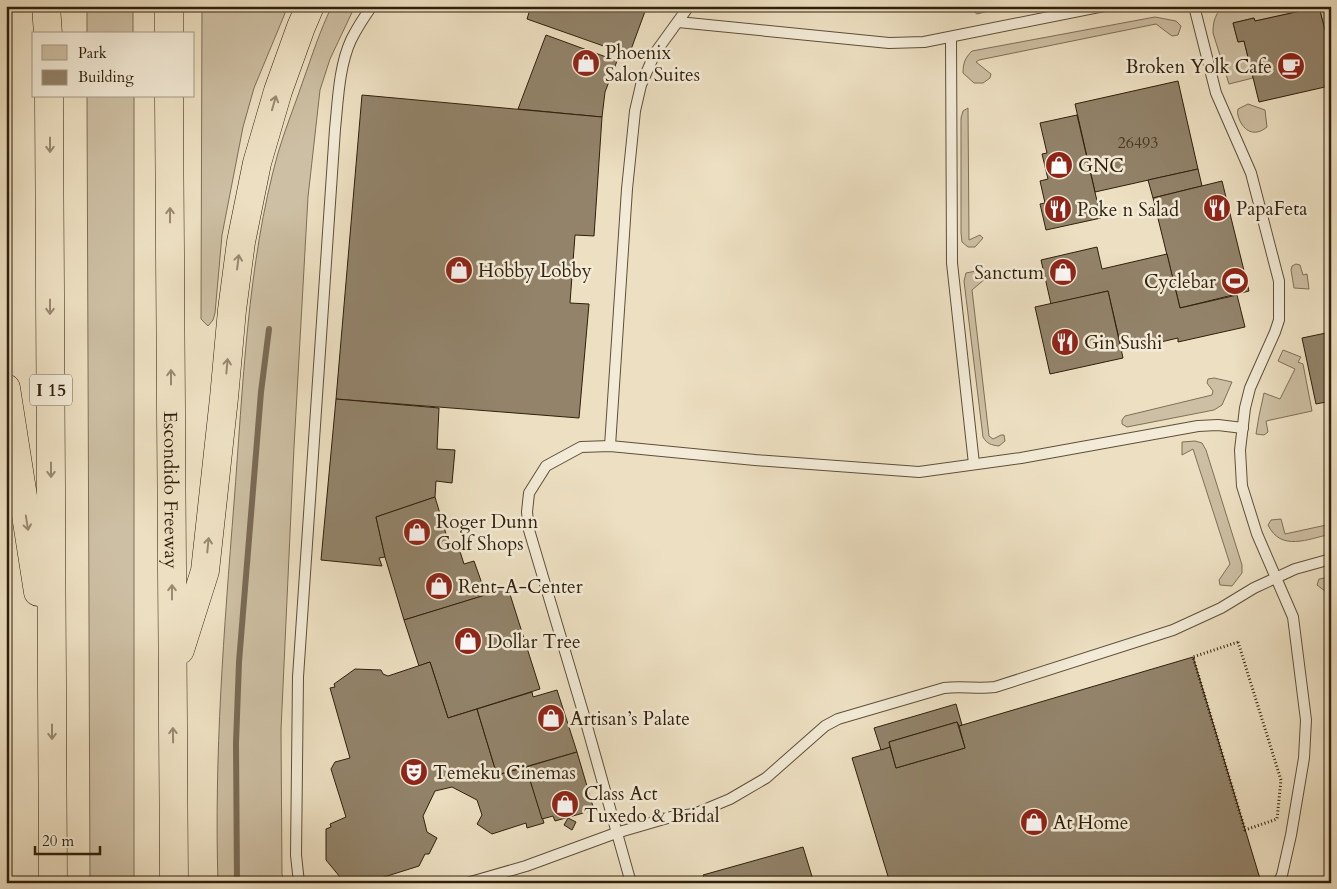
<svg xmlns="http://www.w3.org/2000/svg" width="1337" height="889" font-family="Cardo,serif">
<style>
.green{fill:#cdbfa3;stroke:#7e6f57}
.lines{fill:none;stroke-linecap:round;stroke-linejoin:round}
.stream{stroke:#7a6b54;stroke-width:6}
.building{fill:#92836a;stroke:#2f1f0b}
.service-casing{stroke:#5e4f39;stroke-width:12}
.motorway-casing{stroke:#2f1f0b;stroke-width:29}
.path{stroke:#2f1f0b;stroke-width:3;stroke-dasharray:1 2.5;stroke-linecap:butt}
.service{stroke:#f3ebd7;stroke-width:10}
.motorway{stroke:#ede0c2;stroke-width:28}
.oneway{stroke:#988970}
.labels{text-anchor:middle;stroke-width:5;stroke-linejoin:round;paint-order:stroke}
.number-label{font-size:16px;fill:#483823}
.shield{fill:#f3ebd7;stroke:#6a5c48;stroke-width:1}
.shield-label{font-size:18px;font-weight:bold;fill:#2f1f0b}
.poi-label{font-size:19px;fill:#2f1f0b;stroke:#f3ebd7;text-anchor:start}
.street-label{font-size:19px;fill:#2f1f0b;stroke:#f3ebd7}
</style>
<rect width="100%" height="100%" fill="#ede0c2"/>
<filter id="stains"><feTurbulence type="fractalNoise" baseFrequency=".004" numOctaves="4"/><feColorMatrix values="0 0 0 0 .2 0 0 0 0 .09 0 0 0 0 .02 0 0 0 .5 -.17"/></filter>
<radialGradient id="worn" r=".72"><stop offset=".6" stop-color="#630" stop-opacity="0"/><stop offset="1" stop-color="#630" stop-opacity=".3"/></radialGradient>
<g class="green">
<rect x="87" y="6" width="46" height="28"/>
<path d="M202,6h86l-34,82 -11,39 -21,108 -7,78 -2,7 -5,6 -7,-7z"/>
<path d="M332,6h23l-25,53 -10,31 -12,107 -14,250 -13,283 1,144 2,9h-66c-4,-127 6,-253 16,-380 9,-114 13,-239 44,-350 7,-24 17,-48 25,-72 9,-25 17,-51 29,-75z"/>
<path d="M967,6h40l-30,8z"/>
<path d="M1238,6h93v47l-12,-46 -64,14 -1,-3 -21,5 5,19 6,-1 9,37 -24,6 -16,-51c0,-9 1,-15 6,-22z"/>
<path d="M1155,17l21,4 5,5 -3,9 -6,1 -16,-12 -177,36 -3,2 15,12 -1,4 -7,5h-9l-11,-10c0,-10 2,-15 9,-22z"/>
<path d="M87,96h47v787h-44z"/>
<path d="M1248,104l17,6 2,17c-11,9 -21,6 -27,-6 -2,-5 -3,-7 -2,-12z"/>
<path d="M968,108l1,132 11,-5 3,3 -8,9h-7l-6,-5 -1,-9v-115l2,-7z"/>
<path d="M1296,264l4,1 3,10 4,-1 2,15 -15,-1 -3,-18 1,-4z"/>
<path d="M976,271l9,2 1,5 -14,12 17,146 4,3 8,-4h3l1,6 -6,5c-8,-1 -12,-2 -16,-9l-19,-156 2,-8z"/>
<path d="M1283,350l18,7 -3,5 5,2 9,47 -46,10 2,11 -4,3 -8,-1 3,-18 5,-23 16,6 15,-30 -17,-8z"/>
<path d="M1214,378l18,4 -10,23 -8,5 -87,17 -5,-3v-4l3,-4 87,-21 1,-4 -6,-8 1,-4z"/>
<path d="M1195,441l7,2 4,7 36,115v8l-10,13 -12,-1 -1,-5 11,-16 -37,-115 -11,6v-13z"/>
<path d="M1281,519l4,15 46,-10v10c-23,5 -50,18 -63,-9l3,-5z"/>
<path d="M1331,577v14h-6l-8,-6 2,-6z"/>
</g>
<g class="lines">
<path class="stream" d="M237,883l-1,-140 3,-81 22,-270 8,-63"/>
</g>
<g class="building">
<path d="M531,6h116l-18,49 -102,-36z"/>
<path d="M1319,7l12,46v30l-6,1v3l-66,15 -15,-61 -6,1 -5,-19 21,-5 1,3z"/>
<path d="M546,35l71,26 -12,31 -3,25 -84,-8z"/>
<path d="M1178,81l20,88 -103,23 -20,-88z"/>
<path d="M362,95l240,22 -8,119 -19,-1 -5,68 19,1 -10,114 -243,-19z"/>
<path d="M1077,115l24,103 -55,12 -6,-26 5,-1 -5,-22 8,-2 -6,-25 5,-1 -7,-30z"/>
<path d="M1198,169l4,17 -49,12 -5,-18z"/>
<path d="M1222,181l27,110 -69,17 -27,-110z"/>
<path d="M1097,247l5,22 65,-15 13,54 57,-13 8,32 -67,15v-4l-56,13 -14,-60 -57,13 -10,-44z"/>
<path d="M1108,291l15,67 -73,16 -15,-67z"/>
<path d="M1331,332v69l-15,3 -14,-66z"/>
<path d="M336,399l103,9 -2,41 18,1 -3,33 -16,-2 -1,16 -59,20 9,40 -6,1 3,8 -61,-6z"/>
<path d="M435,497l14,47 8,-2 7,22 10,-3 12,34 -82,25 -19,-63 -9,-40z"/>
<path d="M508,588l32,101 -92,29 -18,-56 -11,4 -15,-46z"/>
<path d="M1193,657l68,225 -371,1 -38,-125 38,-11 6,21 69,-20 -6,-22z"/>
<path d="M430,662l18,56 29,-9 20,66 29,-8 18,56 -17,5 -1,-5 -34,11 -15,-10 5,-9 -5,-15 -25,-13 -17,4 -12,25 4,16 10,6 -8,16h-4l-6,12 -54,17h-20l-19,-23v-31l5,-2 -1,-3 16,-7 -15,-48 4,-7 15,-4 -20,-70 5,-1 -1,-3 21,-15 26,1 2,4 5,2z"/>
<path d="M557,690l20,62 -80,23 -20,-66 55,-17 1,5z"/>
<path d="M956,704l6,21 -3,1 -2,-4 -68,20 1,5 -9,3 -7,-22z"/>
<path d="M957,722l8,26 -69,20 -7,-26z"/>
<path d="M577,752l17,58 -39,11 -2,-5 -11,3 -16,-52z"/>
<path d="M568,818l8,4 -4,8 -8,-5z"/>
<path d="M803,847l11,36h-108l-3,-8z"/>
</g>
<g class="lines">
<g class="service-casing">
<g id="service">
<path d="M1194,6l22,87 35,80 28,108v39l-4,12 -25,56 -5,20 -5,42 2,36 15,48 36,83 13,103 -2,38 -13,77 -9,40 -4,8"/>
<path d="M678,22l211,21 35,-1 180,-36"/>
<path d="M951,37l1,226 22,201"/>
<path d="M610,446l17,-257 8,-78 6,-26 14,-32 34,-47"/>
<path d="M299,883l-3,-28 2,-178 37,-548c3,-29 4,-63 16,-89 6,-12 13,-23 21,-34"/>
<path d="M467,883l59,-17 90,-33 55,-16 23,-3 36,-15 36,-21 59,-52 13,-7 106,-31c17,-2 34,1 51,-1l178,-57 48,-22 33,-20 41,-19 36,-10"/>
<path d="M631,883l-48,-171 -54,-182 -2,-18 2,-19 17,-27 35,-19 29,-1 145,14 164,12 102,-14 177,-32 20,-1 25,3"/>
</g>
</g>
<g class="motorway-casing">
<g id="motorway">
<path d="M46,6l2,28"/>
<path d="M169,6v28"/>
<path d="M49,96l4,787"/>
<path id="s1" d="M169,96l5,787"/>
<path d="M6,388l32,204"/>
<path d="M180,650l25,-79 19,-173 8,-88 9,-68 16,-79 21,-72 23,-64 9,-21"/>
</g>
</g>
<path class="path" d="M1238,642l43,138 -4,39 -32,11 -52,-173z"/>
<use href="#service" class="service"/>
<use href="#motorway" class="motorway"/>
</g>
<defs><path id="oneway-shaft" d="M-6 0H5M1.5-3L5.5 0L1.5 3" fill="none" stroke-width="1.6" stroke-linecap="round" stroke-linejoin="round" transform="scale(1.25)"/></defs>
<g class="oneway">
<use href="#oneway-shaft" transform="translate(274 103) rotate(-74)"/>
<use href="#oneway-shaft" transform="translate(50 145) rotate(90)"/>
<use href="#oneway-shaft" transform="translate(170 215) rotate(-90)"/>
<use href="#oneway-shaft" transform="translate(238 262) rotate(-83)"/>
<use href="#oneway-shaft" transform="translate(50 307) rotate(90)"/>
<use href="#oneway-shaft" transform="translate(227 366) rotate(-85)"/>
<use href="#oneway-shaft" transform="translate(171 377) rotate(-90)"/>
<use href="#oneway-shaft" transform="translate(51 470) rotate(90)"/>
<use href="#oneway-shaft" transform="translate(27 523) rotate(81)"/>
<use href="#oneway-shaft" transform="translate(208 545) rotate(-84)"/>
<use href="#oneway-shaft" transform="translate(172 592) rotate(-90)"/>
<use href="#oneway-shaft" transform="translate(52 732) rotate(90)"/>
<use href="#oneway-shaft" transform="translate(173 735) rotate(-91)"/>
</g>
<defs>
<g id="shop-disc" transform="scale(1.4375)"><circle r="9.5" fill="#8f2418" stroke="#f3ebd7"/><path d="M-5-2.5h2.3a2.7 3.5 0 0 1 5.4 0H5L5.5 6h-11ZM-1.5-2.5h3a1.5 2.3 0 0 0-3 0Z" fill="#fff"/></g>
<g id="cafe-disc" transform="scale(1.4375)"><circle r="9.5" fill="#8f2418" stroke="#f3ebd7"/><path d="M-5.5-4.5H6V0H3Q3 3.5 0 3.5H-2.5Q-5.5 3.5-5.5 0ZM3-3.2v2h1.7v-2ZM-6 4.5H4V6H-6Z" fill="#fff"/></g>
<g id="restaurant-disc" transform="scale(1.4375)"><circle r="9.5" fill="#8f2418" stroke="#f3ebd7"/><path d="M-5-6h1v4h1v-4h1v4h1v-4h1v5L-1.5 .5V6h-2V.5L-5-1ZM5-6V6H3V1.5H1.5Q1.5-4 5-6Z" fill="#fff"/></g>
<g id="stadium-disc" transform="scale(1.4375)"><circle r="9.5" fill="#8f2418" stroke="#f3ebd7"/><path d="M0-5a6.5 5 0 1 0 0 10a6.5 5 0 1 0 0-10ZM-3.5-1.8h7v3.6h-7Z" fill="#fff"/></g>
<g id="theatre-disc" transform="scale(1.4375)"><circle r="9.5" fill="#8f2418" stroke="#f3ebd7"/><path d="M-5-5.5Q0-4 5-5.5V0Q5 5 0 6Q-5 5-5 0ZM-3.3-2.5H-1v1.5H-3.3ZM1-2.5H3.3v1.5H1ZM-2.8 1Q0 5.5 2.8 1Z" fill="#fff"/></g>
</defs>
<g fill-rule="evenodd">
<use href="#shop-disc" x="586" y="63"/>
<use href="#cafe-disc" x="1291" y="66"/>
<use href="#shop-disc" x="1059" y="165"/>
<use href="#restaurant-disc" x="1217" y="208"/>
<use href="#restaurant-disc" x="1058" y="209"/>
<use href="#shop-disc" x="459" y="270"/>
<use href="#shop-disc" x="1063" y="272"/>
<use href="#stadium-disc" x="1235" y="281"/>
<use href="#restaurant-disc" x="1065" y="342"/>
<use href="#shop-disc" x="417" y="532"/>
<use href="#shop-disc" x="439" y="586"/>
<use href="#shop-disc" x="468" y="641"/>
<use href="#shop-disc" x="551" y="718"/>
<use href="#theatre-disc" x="414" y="772"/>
<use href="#shop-disc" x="565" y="804"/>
<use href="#shop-disc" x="1034" y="822"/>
</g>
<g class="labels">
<g class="number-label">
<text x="1138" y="148">26493</text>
</g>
<rect class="shield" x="30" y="374.5" width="42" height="31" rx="4"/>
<g class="shield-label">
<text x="51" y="396">I 15</text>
</g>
<g class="poi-label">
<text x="605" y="59">Phoenix<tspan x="605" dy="22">Salon Suites</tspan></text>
<text x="1272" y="73" text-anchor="end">Broken Yolk Cafe</text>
<text x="1078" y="172">GNC</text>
<text x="1236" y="215">PapaFeta</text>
<text x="1077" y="216">Poke n Salad</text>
<text x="478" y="277">Hobby Lobby</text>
<text x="1044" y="279" text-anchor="end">Sanctum</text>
<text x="1216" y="288" text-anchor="end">Cyclebar</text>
<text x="1084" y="349">Gin Sushi</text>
<text x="436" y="528">Roger Dunn<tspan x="436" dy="22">Golf Shops</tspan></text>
<text x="458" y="593">Rent-A-Center</text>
<text x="487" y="648">Dollar Tree</text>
<text x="570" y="725">Artisan’s Palate</text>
<text x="433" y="779">Temeku Cinemas</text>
<text x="584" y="800">Class Act<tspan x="584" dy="22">Tuxedo &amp; Bridal</tspan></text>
<text x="1053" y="829">At Home</text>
</g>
<g class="street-label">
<text dy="7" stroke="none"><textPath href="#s1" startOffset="394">Escondido Freeway</textPath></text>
</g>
</g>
<rect width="1337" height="889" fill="none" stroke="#ede0c2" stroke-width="25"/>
<rect x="8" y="8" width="1322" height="874" fill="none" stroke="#2f1f0b" stroke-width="2.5"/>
<rect x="12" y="12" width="1312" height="864" fill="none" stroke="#2f1f0b"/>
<rect x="32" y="32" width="162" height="65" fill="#f3ebd7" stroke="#a59985"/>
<rect x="42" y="45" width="25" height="15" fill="#cdbfa3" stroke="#a59985"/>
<text x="78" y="58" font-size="15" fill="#2f1f0b">Park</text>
<rect x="42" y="70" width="25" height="15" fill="#92836a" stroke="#a59985"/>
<text x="78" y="82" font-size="15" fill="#2f1f0b">Building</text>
<path d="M35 846v8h65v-8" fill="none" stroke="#2f1f0b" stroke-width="2.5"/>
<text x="42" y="846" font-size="15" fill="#2f1f0b" stroke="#f3ebd7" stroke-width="4" paint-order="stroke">20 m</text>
<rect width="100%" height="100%" filter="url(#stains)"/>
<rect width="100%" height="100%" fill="url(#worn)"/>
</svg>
